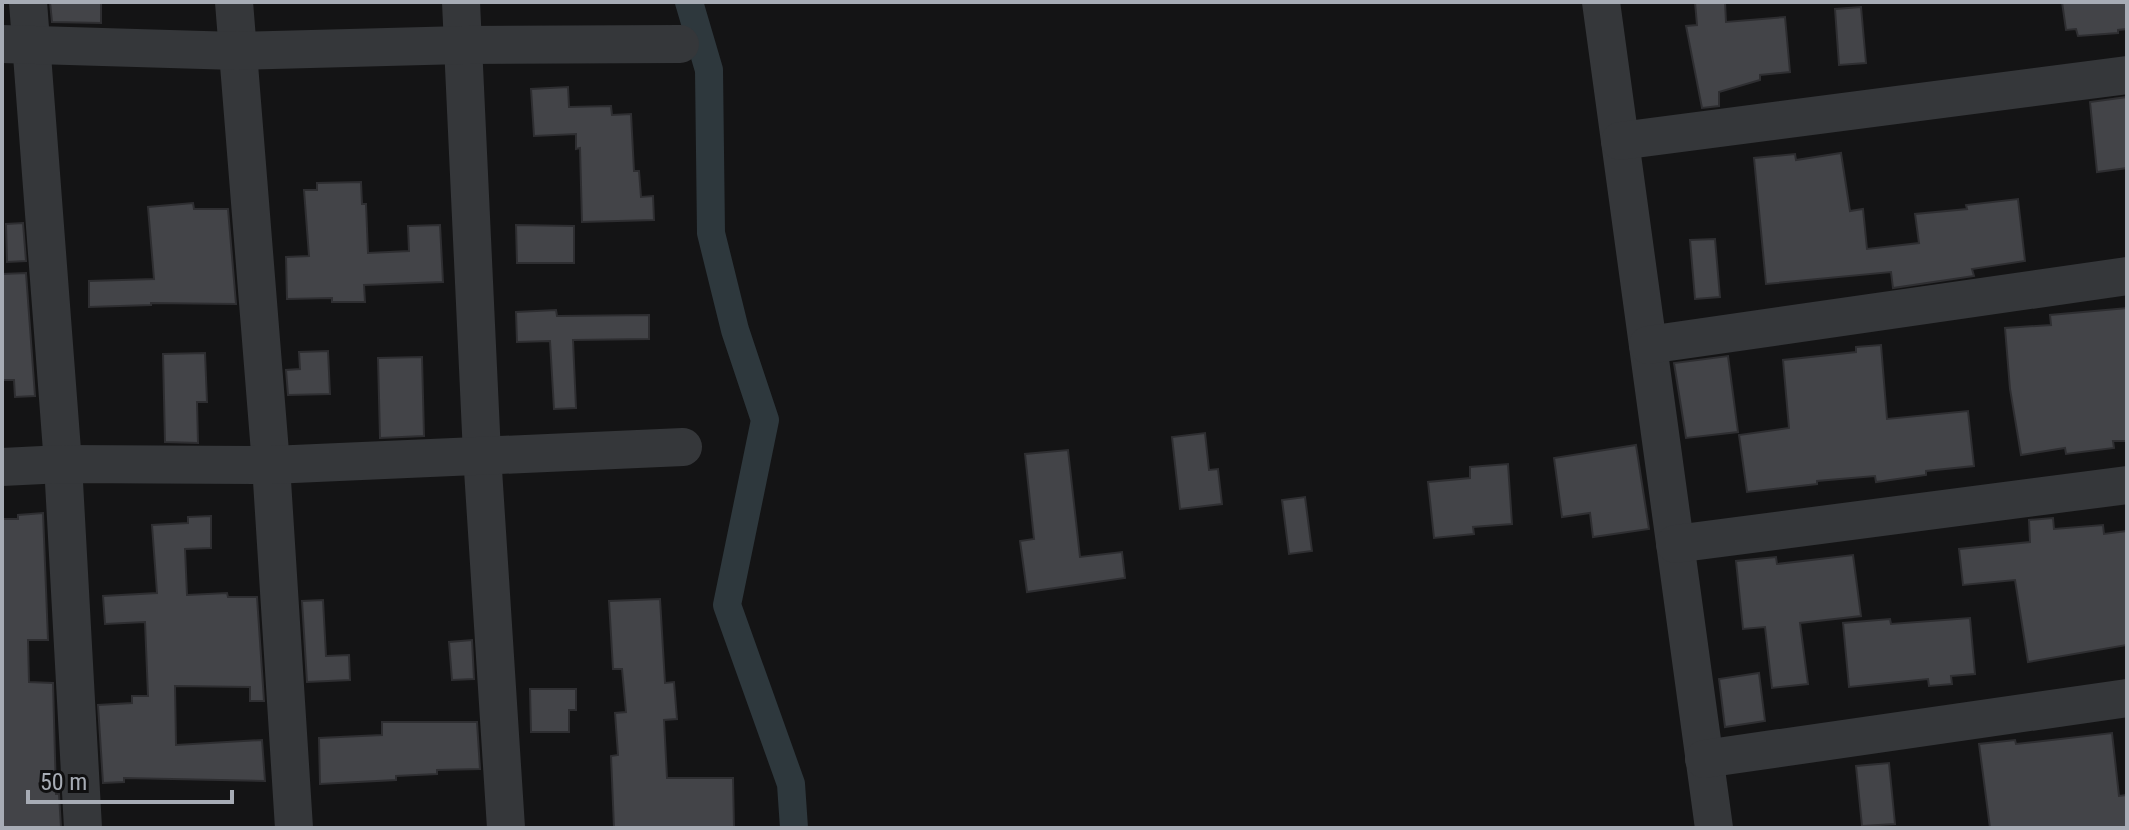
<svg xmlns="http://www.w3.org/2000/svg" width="2129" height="830" font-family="'Roboto Condensed',sans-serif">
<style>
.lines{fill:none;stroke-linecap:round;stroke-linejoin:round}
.canal{stroke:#2e383d;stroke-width:28}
.building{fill:#434448;stroke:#2e2e31;stroke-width:2}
.minor{stroke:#35373a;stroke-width:38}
</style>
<rect width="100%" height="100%" fill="#141415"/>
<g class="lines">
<path class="canal" d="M689,2l20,68 2,163 24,97 30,90 -38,185 64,179 3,44"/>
</g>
<g class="building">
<path d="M50,2h51v21l-49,-1z"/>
<path d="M1695,2h30l1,20 59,-5 5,55 -30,3v5l-41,12v14l-17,2 -16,-82 11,-1z"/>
<path d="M2062,2h65v27l-9,1v3l-40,3 -2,-7 -10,1z"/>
<path d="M1861,7l5,56 -27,2 -4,-56z"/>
<path d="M568,87l1,20 42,-1 1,9 19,-1 3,57h5l2,26 12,-1 1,24 -72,2 -2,-74 -4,1v-15l-42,2 -3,-47z"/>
<path d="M2127,97v71l-30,4 -7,-70z"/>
<path d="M1841,153l9,58 13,-2 4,40 52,-6 -4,-29 52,-5 -1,-4 52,-6 7,62 -53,8 2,7 -81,12 -2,-16 -125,12 -12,-126 41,-4 1,6z"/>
<path d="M361,182l1,22h4l2,49 41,-2 -1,-25 32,-1 3,57 -79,3 1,17h-33v-4l-45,1 -1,-42 23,-1 -5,-66h13v-7z"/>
<path d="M193,203l1,6h34l8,95 -85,-1v2l-62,2v-26l65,-2 -6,-72z"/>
<path d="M23,223l3,38 -19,1 -1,-38z"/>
<path d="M516,225l58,1v37h-57z"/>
<path d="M1715,239l5,58 -25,2 -5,-59z"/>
<path d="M26,273l9,123 -20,1 -1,-17h-12v-106z"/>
<path d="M2127,308v133h-14l1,7 -48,6 -1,-6 -44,7 -11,-66 -5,-61 46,-3 -1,-10z"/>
<path d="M556,310l1,6 92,-1v24l-76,1 3,68 -22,1 -4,-68 -33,1 -1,-30z"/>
<path d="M1881,345l6,74 81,-8 6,55 -48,5v4l-50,7 -1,-6 -58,5v3l-70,8 -8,-57 50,-7 -6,-68 73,-8v-5z"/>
<path d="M328,351l2,43 -42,1 -2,-25 14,-1 -1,-17z"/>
<path d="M205,353l2,49h-10l1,41 -33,-1 -2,-88z"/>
<path d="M1728,356l10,76 -52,6 -12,-75z"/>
<path d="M422,357l2,79 -44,2 -2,-80z"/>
<path d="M1205,433l4,37 9,-1 4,35 -42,5 -8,-72z"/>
<path d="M1636,445l13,84 -56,8 -3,-24 -28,4 -8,-59z"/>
<path d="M1068,450l12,107 42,-5 3,26 -98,14 -7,-51 14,-2 -9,-85z"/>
<path d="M1508,464l4,60 -39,3 1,7 -40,4 -6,-56 42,-4v-11z"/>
<path d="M1305,497l7,54 -23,3 -7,-54z"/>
<path d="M43,513l5,127h-20l1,42 24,1 3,111h3l2,34h-59v-309h16v-4z"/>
<path d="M211,516v32l-26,1 2,46 40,-2 1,4h29l7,104h-14v-14l-75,-1 1,59 86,-5 3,41 -141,-3v4l-21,1 -5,-78 34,-2v-7h16l-3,-74 -40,2 -2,-28 54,-3 -5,-68 36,-2v-6z"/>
<path d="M2053,518l1,11 49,-4 1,9 23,-3v114l-99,17 -13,-82 -52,5 -4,-36 71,-7 -1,-22z"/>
<path d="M1853,555l8,61 -61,7 8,61 -36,4 -7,-61 -22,2 -7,-68 40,-4 1,7z"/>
<path d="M660,599l5,84 9,-1 3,37 -13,1 3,58h66l1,50h-120l-3,-72 7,-1 -3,-42 11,-1 -4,-43h-9l-4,-68z"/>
<path d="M323,600l3,56 23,-1 1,25 -43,2 -5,-81z"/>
<path d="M1970,618l5,56 -24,2 1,8 -23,2 -1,-7 -79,8 -6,-64 47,-4 1,5z"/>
<path d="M472,640l2,39 -22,1 -3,-38z"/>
<path d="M1759,673l6,48 -40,6 -6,-48z"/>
<path d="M530,689h46v21h-7v22h-38z"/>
<path d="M382,722h95l3,47 -43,1v4l-41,2v4l-76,4 -1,-46 63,-3z"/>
<path d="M2112,733l7,63 8,-1v33h-137l-11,-84 36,-4 1,4z"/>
<path d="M1889,763l6,61 -33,2 -6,-60z"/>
</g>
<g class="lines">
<g class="minor">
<path d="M28,2l35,462 20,364"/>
<path d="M234,2l37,463 23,363"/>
<path d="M461,2l21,452 24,374"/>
<path d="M1601,2l113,826"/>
<path d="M2,44l235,7 226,-6 217,-1"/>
<path d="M1620,141l507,-66"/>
<path d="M1648,345l479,-69"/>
<path d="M2,467l61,-3 208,1 412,-18"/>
<path d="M1675,544l452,-59"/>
<path d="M1704,759l423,-61"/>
</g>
</g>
<rect width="2129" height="830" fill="none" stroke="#a7acb5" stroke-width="8"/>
<path d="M28 790v12h204v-12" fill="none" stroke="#a7acb5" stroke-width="4"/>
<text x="40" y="790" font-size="24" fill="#a7acb5" stroke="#0f0f10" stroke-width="6" paint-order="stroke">50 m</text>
</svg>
